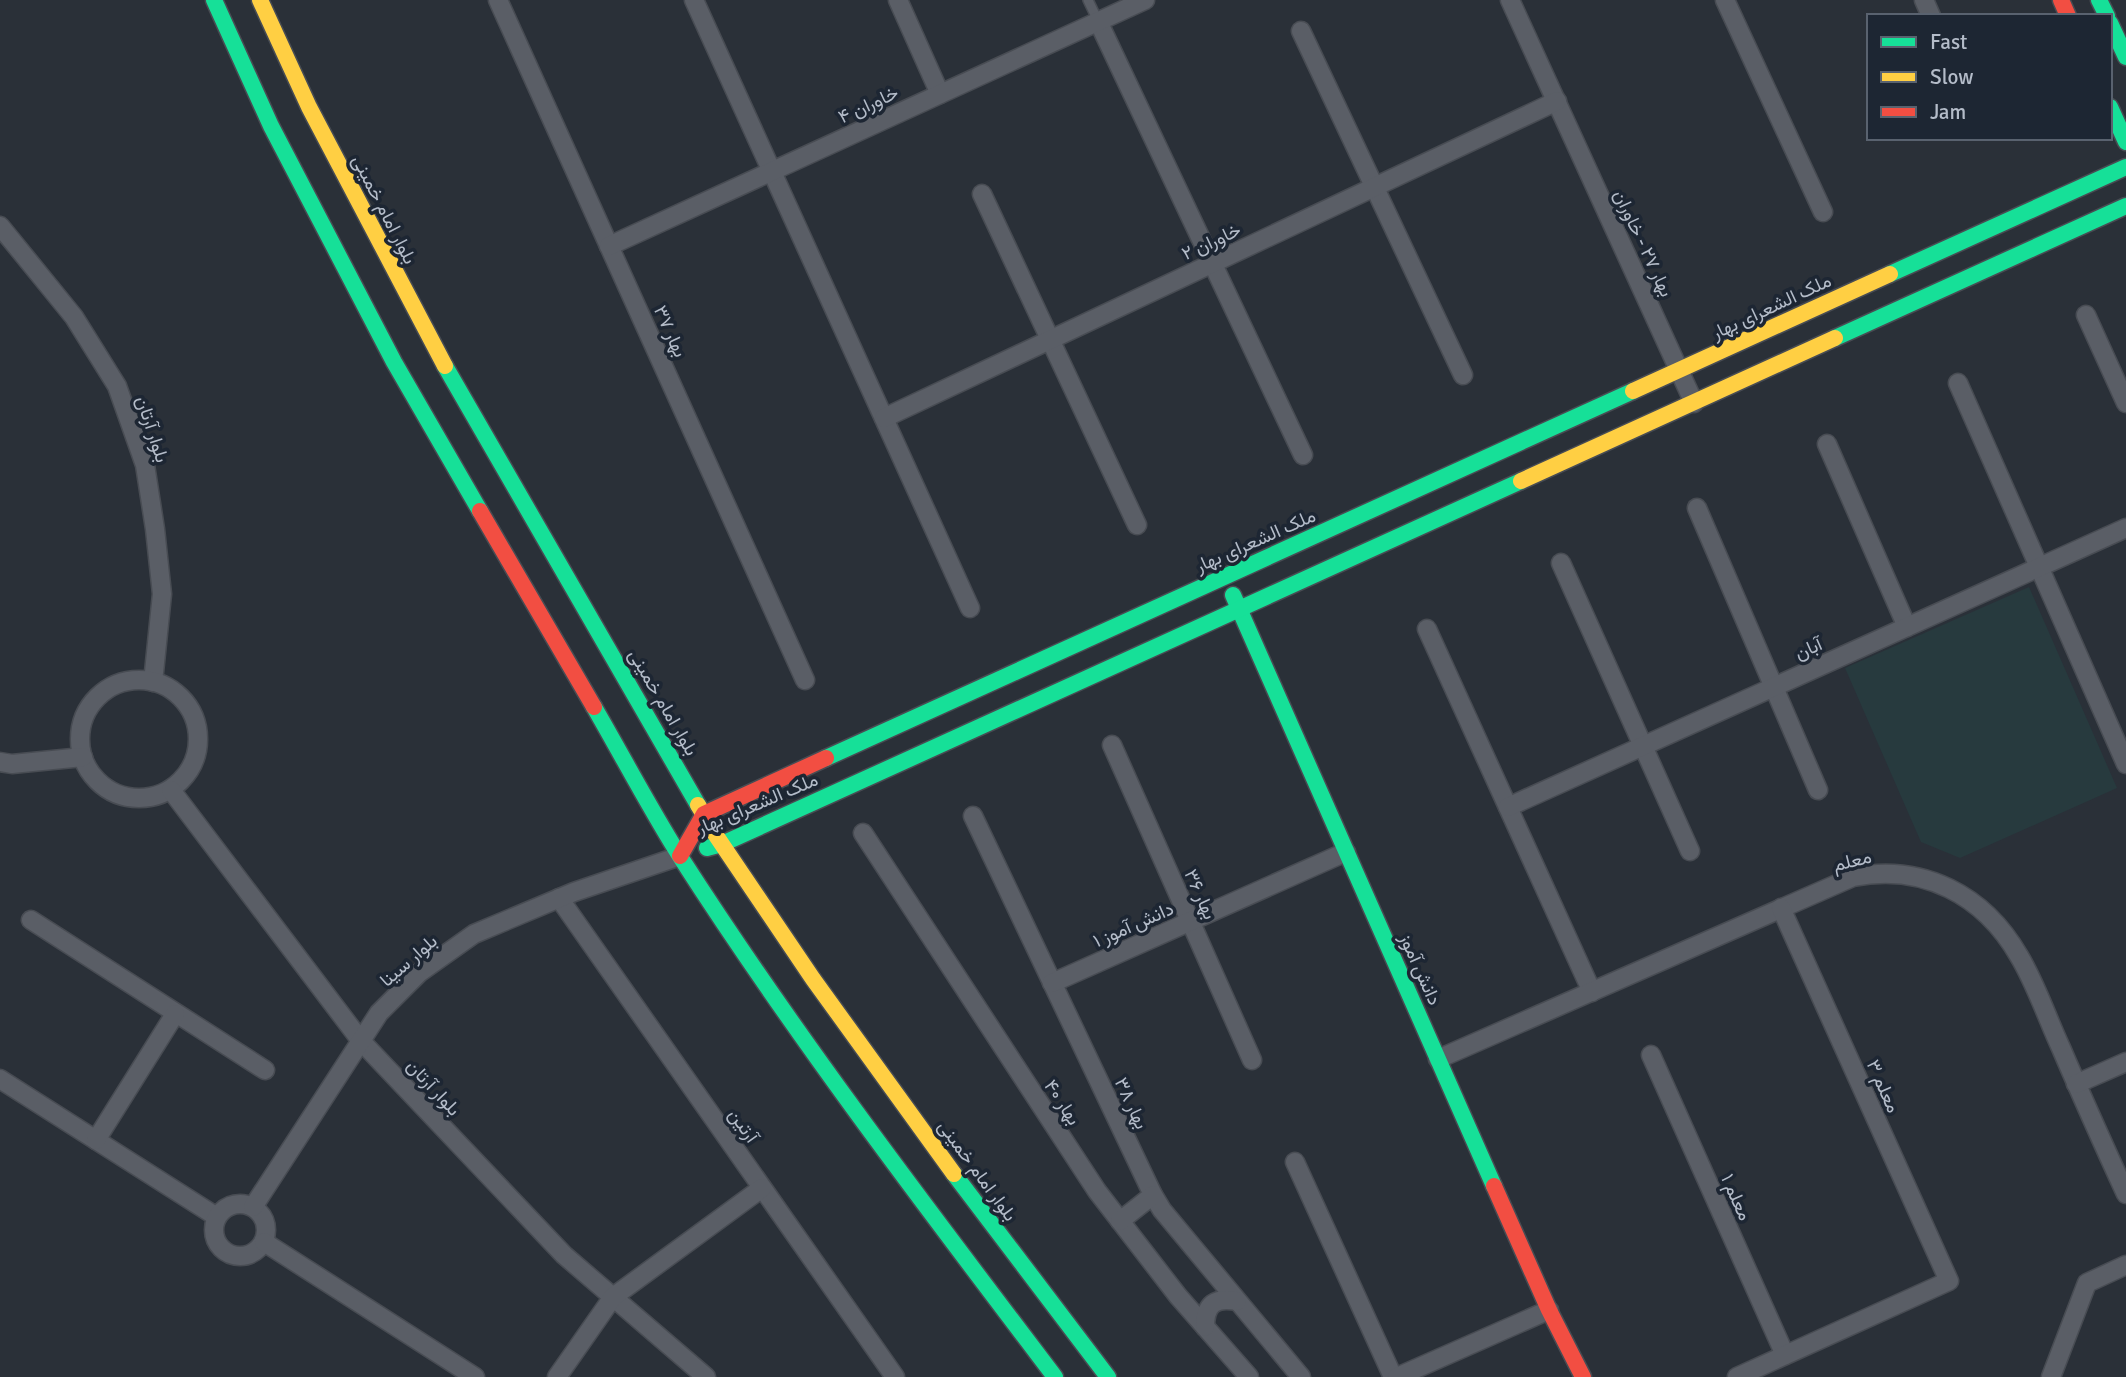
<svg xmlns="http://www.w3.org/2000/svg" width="2126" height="1377" font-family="Signika,Vazirmatn,sans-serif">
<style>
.green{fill:#273a3e}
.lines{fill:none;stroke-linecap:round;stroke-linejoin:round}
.lane-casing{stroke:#484c53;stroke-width:12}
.street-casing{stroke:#484c53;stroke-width:21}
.fast-casing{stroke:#484c53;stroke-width:19}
.slow-casing{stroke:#484c53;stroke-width:19}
.jam-casing{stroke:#484c53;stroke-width:19}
.lane{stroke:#5a5e66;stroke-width:9}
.street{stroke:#5a5e66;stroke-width:18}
.fast{stroke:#16e098;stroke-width:16}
.slow{stroke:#ffcf43;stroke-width:16}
.jam{stroke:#f24e42;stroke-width:16}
.labels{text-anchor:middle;stroke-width:7;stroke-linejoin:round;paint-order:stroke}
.street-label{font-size:19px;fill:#b4bcc9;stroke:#1d2633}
</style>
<rect width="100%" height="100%" fill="#2a3038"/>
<path class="green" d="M2029,587l88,201 -157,70 -39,-16 -76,-174z"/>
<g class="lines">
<g class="lane-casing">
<path id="lane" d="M1088,0l10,21"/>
</g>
<g class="street-casing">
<g id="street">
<path d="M498,0l307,680"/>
<path d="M694,0l276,608"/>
<path d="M898,0l42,94"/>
<path d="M1510,0l184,403"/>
<path d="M1725,0l98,212"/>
<path d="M1924,0l7,16"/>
<path d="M1098,21l205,434"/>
<path d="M1301,31l162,344"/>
<path d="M982,194l155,331"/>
<path d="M0,226l74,91 43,69 28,79 10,64 7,65 -9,88"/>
<path d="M609,246l536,-246"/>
<path d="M2086,315l40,88"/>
<path d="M1958,383l168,381"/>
<path d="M884,418l673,-317"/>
<path d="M1827,444l80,183"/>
<path d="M1697,508l121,282"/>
<path d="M1561,563l129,288"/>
<path d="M1427,629l165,363"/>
<circle cx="139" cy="739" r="59"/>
<path d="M1112,745l140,315"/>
<path d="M0,762l12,2 71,-7"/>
<path d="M171,790l190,251 203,214 142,122"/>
<path d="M1508,807l618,-279"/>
<path d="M973,816l180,379 9,15 139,167"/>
<path d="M863,833l234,358 81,105 71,81"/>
<path d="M559,898l336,479"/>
<path d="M31,920l234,150"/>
<path d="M1052,983l294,-131"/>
<path d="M1651,1055l134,300"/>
<path d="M1438,1059l415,-182c70,-14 131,18 166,79 17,28 28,62 42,92 21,49 43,98 65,146"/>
<path d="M0,1079l217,138"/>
<path d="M2076,1084l50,-22"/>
<path d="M96,1140l79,-126"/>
<path d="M1295,1162l98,215"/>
<circle cx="240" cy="1230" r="26"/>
<path d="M253,1207l126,-194 40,-40 55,-39 100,-42 106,-36"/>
<path d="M1120,1221l33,-26"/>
<path d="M264,1242l211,135"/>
<path d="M1205,1327c0,-23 10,-30 32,-26"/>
<path d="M557,1377l56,-80 149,-109"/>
<path d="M1397,1377l152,-67"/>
<path d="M1737,1377l212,-96 -168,-373"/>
<path d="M2051,1377l36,-94 39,-18"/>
</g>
</g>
<g class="fast-casing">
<g id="fast">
<path d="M214,0l57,126 123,236 86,149"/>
<path d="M2099,0l8,16"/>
<path d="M2110,23l16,34"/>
<path d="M2110,107l16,35"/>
<path d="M1890,274l236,-107"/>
<path d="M1835,338l291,-132"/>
<path d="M445,366l253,439"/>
<path d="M1233,595l261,591"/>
<path d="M594,707c29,50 56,102 87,151 115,179 245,349 374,519"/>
<path d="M826,758l807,-367"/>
<path d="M707,848l15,-4 799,-363"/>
<path d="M954,1174l154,203"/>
</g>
</g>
<g class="slow-casing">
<g id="slow">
<path d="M260,0l49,107 136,259"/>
<path d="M1633,391l257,-117"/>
<path d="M1521,481l314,-143"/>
<path d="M698,805l17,29 98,145 141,195"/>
</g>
</g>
<g class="jam-casing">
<g id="jam">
<path d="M2061,0l7,16"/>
<path d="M480,511l114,196"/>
<path d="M680,856l24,-42 122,-56"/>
<path d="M1494,1186l55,124 34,67"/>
</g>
</g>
<use href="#lane" class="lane"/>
<use href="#street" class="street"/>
<use href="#fast" class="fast"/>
<use href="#slow" class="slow"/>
<use href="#jam" class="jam"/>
</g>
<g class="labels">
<g class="street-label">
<text transform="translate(868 104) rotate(-25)" y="7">خاوران ۴</text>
<text transform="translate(385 209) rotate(63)" y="7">بلوار امام خمینی</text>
<text transform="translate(1211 241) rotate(-25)" y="7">خاوران ۲</text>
<text transform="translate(1644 243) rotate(65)" y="7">بهار ۲۷ - خاوران</text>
<text transform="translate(1771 306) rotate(-25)" y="7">ملک الشعرای بهار</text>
<text transform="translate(671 331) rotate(66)" y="7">بهار ۳۷</text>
<text transform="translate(153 429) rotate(72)" y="7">بلوار آرتان</text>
<text transform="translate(1255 540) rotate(-24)" y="7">ملک الشعرای بهار</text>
<text transform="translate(1808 648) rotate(-24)" y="7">آبان</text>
<text transform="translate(664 702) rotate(60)" y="7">بلوار امام خمینی</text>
<text transform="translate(757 803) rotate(-23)" y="7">ملک الشعرای بهار</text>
<text transform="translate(1852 860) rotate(-14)" y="7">معلم</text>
<text transform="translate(1201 894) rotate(66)" y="7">بهار ۳۶</text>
<text transform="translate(1133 924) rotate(-24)" y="7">دانش آموز ۱</text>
<text transform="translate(408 960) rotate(-41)" y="7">بلوار سینا</text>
<text transform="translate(1421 969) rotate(66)" y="7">دانش آموز</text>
<text transform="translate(1884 1086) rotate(66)" y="7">معلم ۳</text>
<text transform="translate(434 1087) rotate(47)" y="7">بلوار آرتان</text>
<text transform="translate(1063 1102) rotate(57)" y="7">بهار ۴۰</text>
<text transform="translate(1132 1103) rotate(65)" y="7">بهار ۳۸</text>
<text transform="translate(744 1125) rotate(55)" y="7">آرتین</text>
<text transform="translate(978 1170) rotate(54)" y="7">بلوار امام خمینی</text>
<text transform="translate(1737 1197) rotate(66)" y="7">معلم ۱</text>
</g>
</g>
<rect x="1867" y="14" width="245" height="126" fill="#1d2633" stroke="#59626f" stroke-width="2"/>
<rect x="1881" y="37" width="35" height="10" fill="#16e098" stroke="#59626f" stroke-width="2"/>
<text x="1930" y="49" font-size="21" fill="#b4bcc9">Fast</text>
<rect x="1881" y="72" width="35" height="10" fill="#ffcf43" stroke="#59626f" stroke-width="2"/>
<text x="1930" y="84" font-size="21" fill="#b4bcc9">Slow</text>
<rect x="1881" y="107" width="35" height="10" fill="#f24e42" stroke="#59626f" stroke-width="2"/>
<text x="1930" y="119" font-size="21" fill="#b4bcc9">Jam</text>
</svg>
